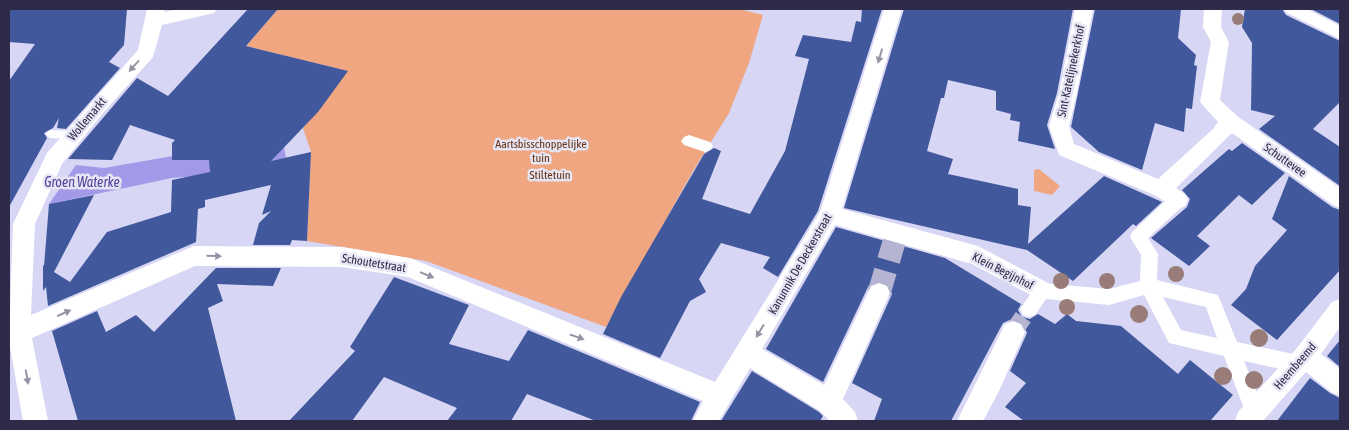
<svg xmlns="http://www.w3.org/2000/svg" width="1349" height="430" font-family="'Asap Condensed',sans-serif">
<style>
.green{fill:#efa681}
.water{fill:#a29ae9}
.building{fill:#41589c}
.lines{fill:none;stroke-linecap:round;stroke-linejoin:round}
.pedestrian-tunnel{stroke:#b5b4d2;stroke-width:18;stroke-dasharray:18 9;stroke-linecap:butt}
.minor-tunnel{stroke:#b5b4d2;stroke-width:23;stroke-dasharray:23 11;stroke-linecap:butt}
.service{fill:#fff;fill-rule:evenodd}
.pedestrian{fill:#fff;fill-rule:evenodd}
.minor{fill:#fff;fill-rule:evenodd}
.tree{fill:#997c78}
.oneway{fill:#9694a4}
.labels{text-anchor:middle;stroke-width:5;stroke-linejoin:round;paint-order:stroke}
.street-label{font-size:12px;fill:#2e2a48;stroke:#e5e5f4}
.park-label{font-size:12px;fill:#673213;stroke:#e5e5f4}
.water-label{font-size:14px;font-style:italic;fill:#513e9b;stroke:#e5e5f4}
</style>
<rect width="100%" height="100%" fill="#d7d6f4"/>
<g class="green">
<path d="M278,9h461l24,6 -14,48 -20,50 -36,58 -87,156 -180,-66 -119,-20 4,-89 -8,-24 44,-57 -101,-25z"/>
<path d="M1039,169l21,17 -8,9 -18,-4v-21z"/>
</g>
<path class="water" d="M282,137l4,21 -89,18 -25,2 -123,26 27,-39 28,3z"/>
<g class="building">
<path d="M9,9h118l-3,36 -15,17 11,6 -54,61 -9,-1 2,-10 -6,10 -9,5 3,5 -38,69v-126l26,-37 -26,-2z"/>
<path d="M248,9h30l-32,37 102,25 -30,41 -47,49 40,-9 -4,89 -15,-1 -2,5h-37l6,-22 12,-12 -9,4 9,-30 -66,15v7l-7,2 -2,33 -148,64 -2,-19 -3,4v-26l1,1 5,-62 45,-9 -40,77 16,10 37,-50 64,-20 1,-32 38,-8 -1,-12h-37v-17l3,-3 -45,-15 -18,35 -44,-1 69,-81 31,18z"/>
<path d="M862,9h20l-64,202 -40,66 -15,-9 7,-11 -49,-14 -22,36 7,13 -16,9 -30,57 -57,-24 18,-37 83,-143 10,-6 7,3 -19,48 48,15 35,-63 24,-92 -14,-3 8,-21 48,7 5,-21 5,1z"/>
<path d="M904,9h169l-16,84 -10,32 8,24 -37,-8 2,-19 -10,-2 1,-6 -15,-4v-19l-48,-11 -4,18h-3l-14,53 26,8 -5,15 70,15v16l13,2 -3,37 76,-68 58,26 -26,24 -3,-2 -60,57 -46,-31 -183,-42z"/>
<path d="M1095,9h86l-3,29 18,17 -2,10 3,1 -5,43 -6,-1 -2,24 -29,-9 -13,47 -43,-18 -28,-25z"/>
<path d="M1245,9h37l4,6 54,26v61l-27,27 27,18v39l-81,-57 16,-13 -24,-6 1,-67 -10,-16z"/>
<path d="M1311,9h29v15z"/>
<path d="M1242,143l43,30 -33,32 -13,-10 -42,41 13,10 -21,20 -38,-28 36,-31 3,-8 -8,-9 47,-41 3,2z"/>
<path d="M1289,176l43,31 8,3v60l-63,70 -46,-35 15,-16 9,-23 32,-36 -15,-11z"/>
<path d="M836,227l109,31 76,46 -3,6 4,7 8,2 8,-5 17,10 12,-10 9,7 45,5 57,48 12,-14 43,35 -23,26h-186l-19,-14 21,-24 -16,-12 17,-38 -4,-10 -11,-4 -9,4 -52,98h-77l8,-22 -30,-16 40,-89 -4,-10 -10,-3 -9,4 -46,97 -57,-33z"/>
<path d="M216,268h65l-8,18 -56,-2 6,17 -15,7 28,113h-158l-26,-90 45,-20 9,21 30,-17 18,17z"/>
<path d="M394,277l75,28 -20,39 60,17 19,-31 172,72 -9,19h-95l-69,-27 -16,27h-64l10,-13 -73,-31 -32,44h-63l66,-70 -5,-4z"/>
<path d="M1340,340v27l-13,-11z"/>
<path d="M752,371l67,41 4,4 -3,5h-99z"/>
<path d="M1310,378l20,15 10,5v23h-63z"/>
</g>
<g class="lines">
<path class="pedestrian-tunnel" d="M1013,332l16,-23"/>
<path class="minor-tunnel" d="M879,293l18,-61"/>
<path class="service" d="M50,130l24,1 5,4 -5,4 -24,-1 -5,-4z"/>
<g class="pedestrian">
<path d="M689,135l21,7 3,4 -3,4 -5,2 -21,-7 -3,-4 3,-4z"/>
<path d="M1178,193l6,2 2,5 -2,5 -36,33 10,16 -1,26 61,15 19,47 61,13 7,3 2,6 -2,6 -7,3 -54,-12 21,51 -3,7 -7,2 -7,-2 -24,-63 -55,-13 -25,-48 -35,10 -63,-6 -11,16 -6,2 -6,-2 -3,-6 16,-23 6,-3 67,6 31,-8 1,-26 -11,-18 2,-5 40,-37zM1163,297l43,10 11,31 -36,-8z"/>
</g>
<g class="minor">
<path d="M147,9h18l-1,3 16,-3h37l-3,4 -52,12 -9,32 -50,56 -41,51 -27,60 -4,91 163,-69 148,1 68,11 305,124 105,-170 64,-203h18l-60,200 136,37 72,38 3,7 -3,7 -8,3 -70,-37 -137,-39 -73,124 62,36 47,-99 8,-3 8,3 3,7 -47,106 12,13 3,9h-28l-10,-10 -70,-43 -31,53h-26l10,-20 -295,-124 -66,-10 -147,-1 -163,72 16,83h-25l-14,-80 4,-117 34,-71 91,-103z"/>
<path d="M1075,9h18l-16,84 -8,33 5,18 84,35 55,-50 5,-7 -18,-20 11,-60 -8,-15 1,-18h18l-1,18 8,15 -9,58 17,16 103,72v20l-7,-3 -101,-72 -56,55 9,6 3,6 -3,6 -7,3 -24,-14 -95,-40 -10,-29 10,-33z"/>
<path d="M1284,9h23l33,17v13l-53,-26z"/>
<path d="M1340,299v28l-19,27 19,15v27l-9,-4 -25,-20 -43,49h-28l3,-9 59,-64 35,-46z"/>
<path d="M1013,321l8,3 4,8 -26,59 -16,30h-26l48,-97z"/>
</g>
</g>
<g class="tree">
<circle cx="1238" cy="19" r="6"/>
<circle cx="1176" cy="274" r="8"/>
<circle cx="1061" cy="281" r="8"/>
<circle cx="1107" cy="281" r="8"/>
<circle cx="1067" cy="307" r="8"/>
<circle cx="1139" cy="314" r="9"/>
<circle cx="1259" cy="338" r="9"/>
<circle cx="1223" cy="376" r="9"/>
<circle cx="1254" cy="380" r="9"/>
</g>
<defs><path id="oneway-solid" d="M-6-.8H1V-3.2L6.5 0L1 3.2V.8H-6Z" transform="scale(1.25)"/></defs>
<g class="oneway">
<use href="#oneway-solid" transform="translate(880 56) rotate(107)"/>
<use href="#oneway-solid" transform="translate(134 66) rotate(132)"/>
<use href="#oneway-solid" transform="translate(214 256) rotate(1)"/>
<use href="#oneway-solid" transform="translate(427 275) rotate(22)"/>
<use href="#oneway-solid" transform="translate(64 313) rotate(-24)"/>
<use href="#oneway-solid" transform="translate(760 331) rotate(121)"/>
<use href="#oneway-solid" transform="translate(577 337) rotate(19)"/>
<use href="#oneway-solid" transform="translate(27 377) rotate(80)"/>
</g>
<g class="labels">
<g class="street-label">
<text transform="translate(1071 71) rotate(-78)" y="4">Sint-Katelijnekerkhof</text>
<text transform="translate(87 119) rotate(-50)" y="4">Wollemarkt</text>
<text transform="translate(1285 160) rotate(35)" y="4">Schuttevee</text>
<text transform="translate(374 263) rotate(9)" y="4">Schoutetstraat</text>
<text transform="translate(800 264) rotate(-60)" y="4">Kanunnik De Deckerstraat</text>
<text transform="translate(1003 271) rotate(27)" y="4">Klein Begijnhof</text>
<text transform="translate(1295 366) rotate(-49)" y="4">Heembeemd</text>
</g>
<g class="park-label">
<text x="541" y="148">Aartsbisschoppelijke<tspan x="541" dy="14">tuin</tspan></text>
<text x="550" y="179">Stiltetuin</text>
</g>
<g class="water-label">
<text x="82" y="187">Groen Waterke</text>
</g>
</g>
<rect width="1349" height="430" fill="none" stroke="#2e2a48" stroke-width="20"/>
</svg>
